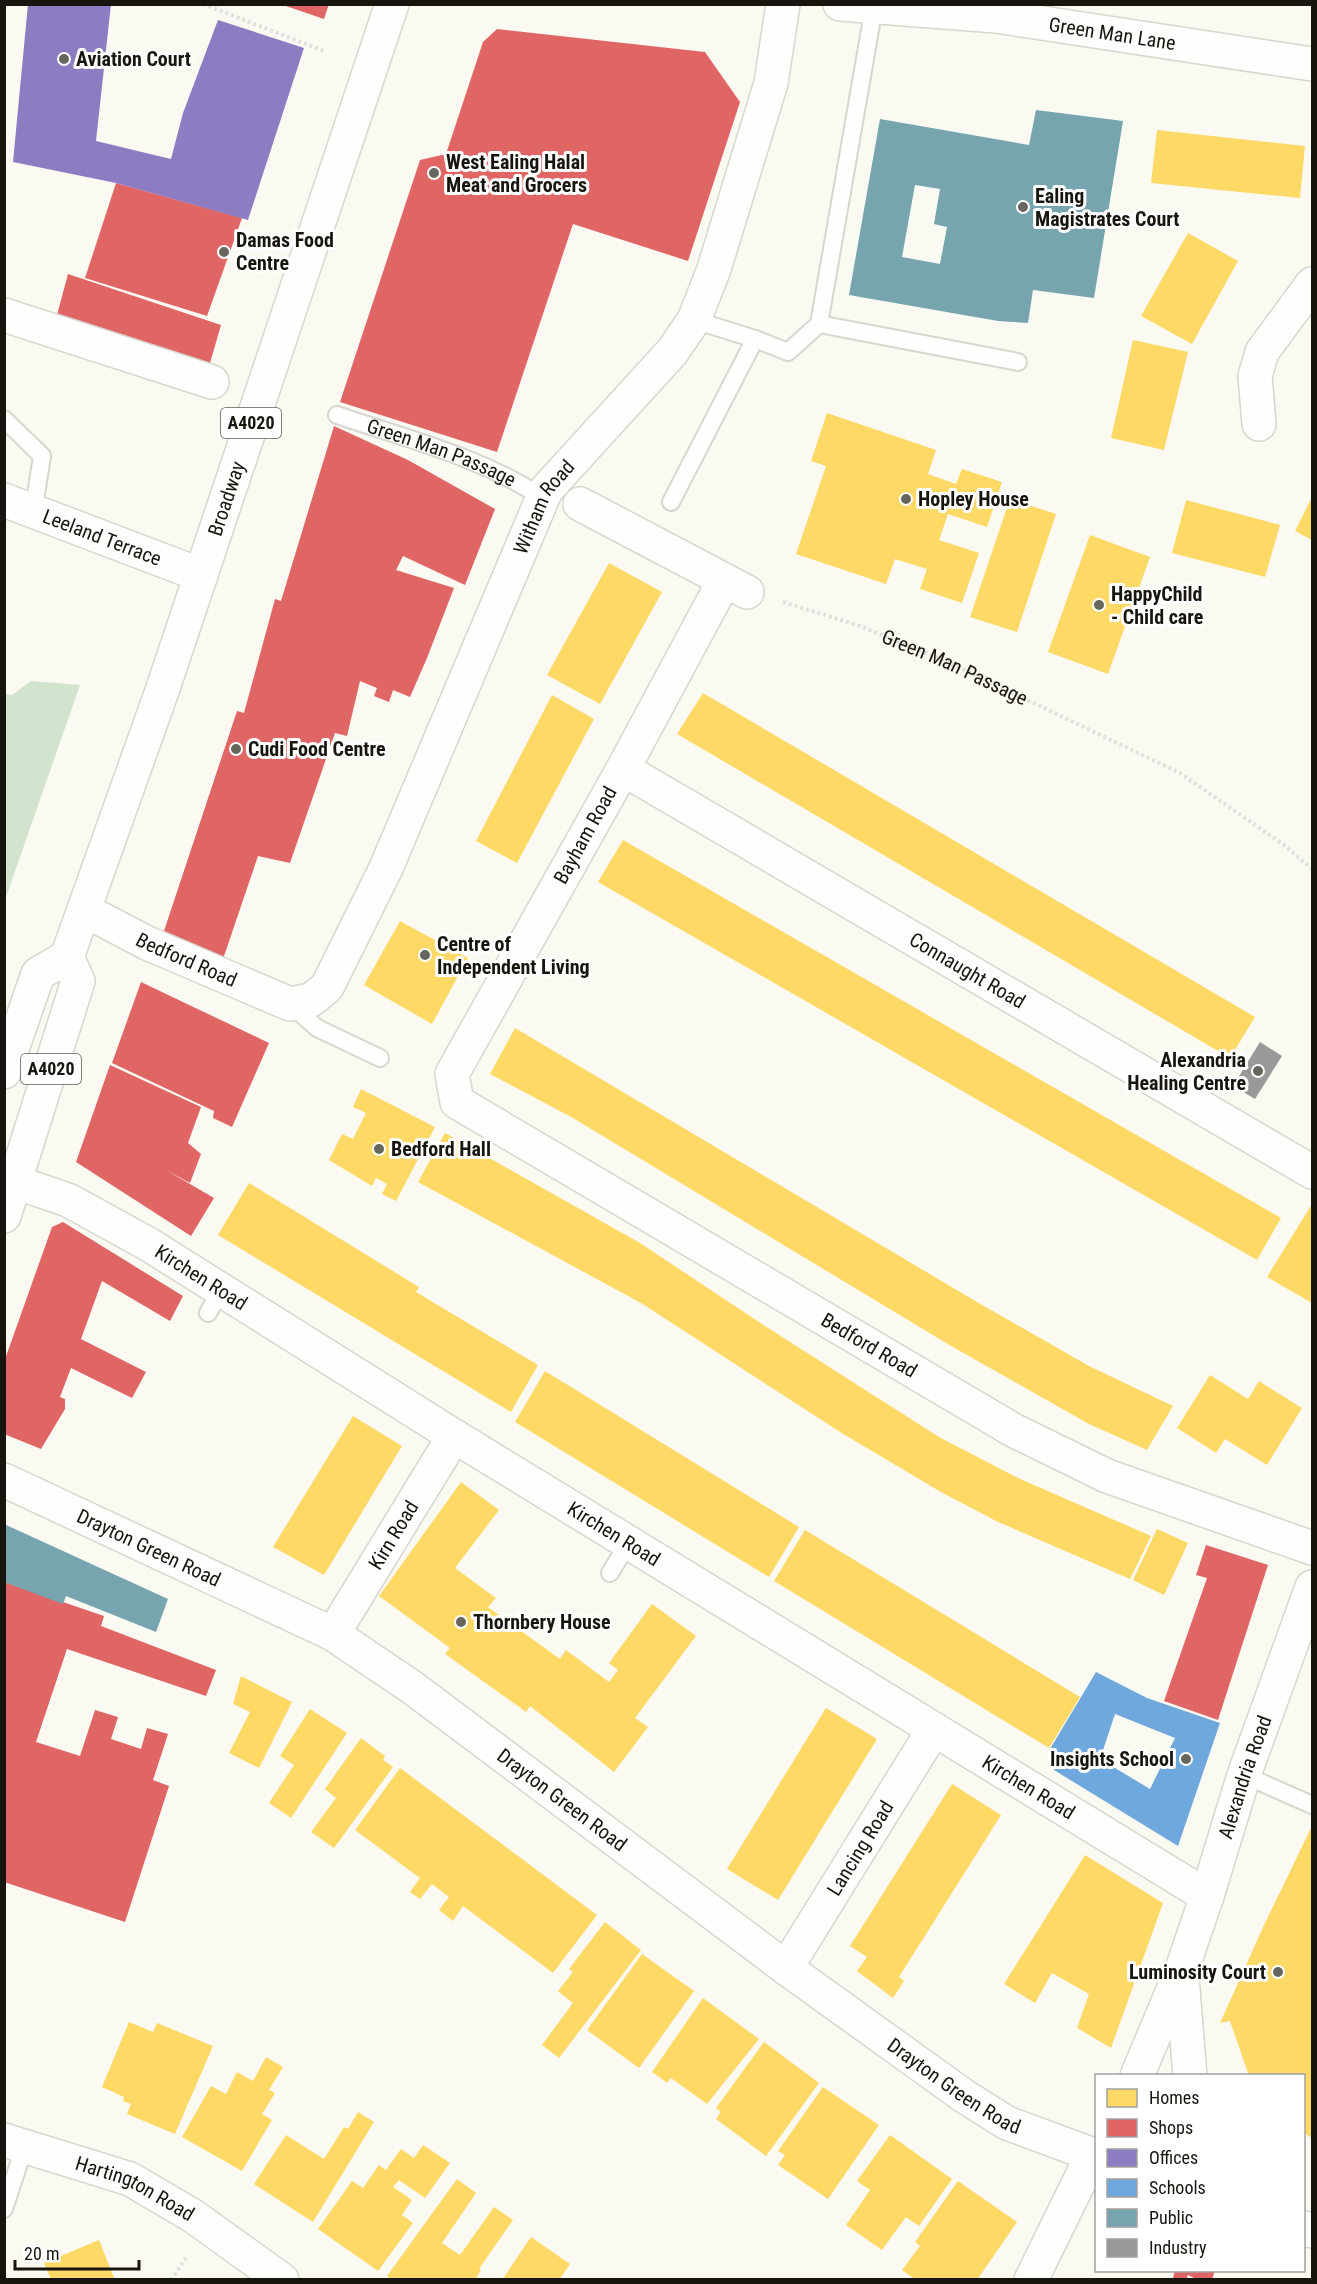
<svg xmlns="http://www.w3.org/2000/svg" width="1317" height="2284" font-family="'Roboto Condensed',sans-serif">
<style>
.green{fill:#d2e4ce}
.homes{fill:#ffd966}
.shops{fill:#e06666}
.offices{fill:#8e7cc3}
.schools{fill:#6fa8dc;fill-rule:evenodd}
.public{fill:#76a5af;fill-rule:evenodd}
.industry{fill:#999}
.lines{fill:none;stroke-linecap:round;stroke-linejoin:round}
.lane-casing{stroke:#d7d6cf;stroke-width:20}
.street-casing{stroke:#d7d6cf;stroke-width:36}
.secondary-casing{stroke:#d7d6cf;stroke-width:36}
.primary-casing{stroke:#d7d6cf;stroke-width:36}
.path{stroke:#e0e0de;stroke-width:4;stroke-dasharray:3 3;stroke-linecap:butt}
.lane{stroke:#fefefd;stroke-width:16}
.street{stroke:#fefefd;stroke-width:33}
.secondary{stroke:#fefefd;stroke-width:33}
.primary{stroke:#fefefd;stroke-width:33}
.poi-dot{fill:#66655e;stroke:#fff;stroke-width:2}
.labels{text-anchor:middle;stroke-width:6;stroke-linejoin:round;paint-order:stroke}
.shield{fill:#fff;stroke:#5d5b56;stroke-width:1.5}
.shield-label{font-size:18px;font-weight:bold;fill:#17150e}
.street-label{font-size:20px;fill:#17150e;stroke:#fff}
.poi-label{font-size:20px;font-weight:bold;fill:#17150e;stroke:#fff;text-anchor:start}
</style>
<rect width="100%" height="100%" fill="#faf9f2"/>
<path class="green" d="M31,681l49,4 -75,215v-206l7,1z"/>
<g class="homes">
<path d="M1157,130l148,16 -5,52 -149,-15z"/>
<path d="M1188,233l50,28 -46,83 -51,-28z"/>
<path d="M1133,340l55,12 -24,98 -53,-12z"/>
<path d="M827,413l109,37 -8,24 28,10 6,-15 40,13 -15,45 -39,-13 -9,26 40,13 -17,50 -42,-14 7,-20 -32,-10 -9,25 -90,-30 30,-88 -15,-5z"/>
<path d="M1312,497v43l-17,-9z"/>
<path d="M1010,499l46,15 -39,118 -47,-15z"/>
<path d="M1186,500l94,25 -15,52 -93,-24z"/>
<path d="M1090,535l60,22 -42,117 -60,-22z"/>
<path d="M609,563l53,29 -62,112 -53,-29z"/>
<path d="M703,693l552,324 -25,41 -553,-324z"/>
<path d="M552,695l42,24 -77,144 -41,-22z"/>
<path d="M623,840l658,378 -24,42 -659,-378z"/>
<path d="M400,921l68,37 -36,66 -68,-39z"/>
<path d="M515,1028l462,274 112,64 84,40 -26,44 -58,-26 -138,-78 -378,-228 -83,-44z"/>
<path d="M361,1089l74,38 -39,74 -14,-7 5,-10 -11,-6 -4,8 -43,-26 13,-26 11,5 13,-26 -13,-6z"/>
<path d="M445,1133l195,110 125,83 174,111 79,41 133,58 -21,43 -134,-58 -55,-29 -101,-60 -199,-129 -223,-121z"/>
<path d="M249,1183l170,104 -3,5 122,73 -27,47 -293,-177z"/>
<path d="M1312,1204v99l-45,-26z"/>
<path d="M545,1371l254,156 -30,50 -254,-155z"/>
<path d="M1210,1375l38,24 11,-18 43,27 -35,57 -42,-26 -9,14 -39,-25z"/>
<path d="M353,1416l49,30 -78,129 -51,-28z"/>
<path d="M461,1482l38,28 -44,58 41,30 -8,9 72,52 6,-9 43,32 9,-12 -9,-7 43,-59 44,32 -61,82 13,9 -34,45 -84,-66 -4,6 -81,-58 5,-6 -71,-52z"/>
<path d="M1157,1529l31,14 -24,52 -31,-15z"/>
<path d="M805,1530l275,167 -31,51 -275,-167z"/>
<path d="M241,1676l51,26 -33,66 -30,-15 21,-41 -17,-8z"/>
<path d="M826,1708l51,31 -99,161 -51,-31z"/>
<path d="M310,1709l37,24 -56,85 -22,-15 25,-38 -14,-9z"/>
<path d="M361,1738l24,18 -2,4 10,7 -59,81 -23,-16 25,-34 -11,-9z"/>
<path d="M400,1768l197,147 -44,58 -90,-67 -10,15 -14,-11 10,-13 -17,-13 -12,15 -10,-7 10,-14 -65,-48z"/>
<path d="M952,1784l49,31 -102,162 5,4 -11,17 -36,-27 10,-14 -17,-11z"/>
<path d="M1312,1826v312l-8,-5v-57h-55l-19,-55 -10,2 45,-100z"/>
<path d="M1085,1855l78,48 -52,145 -34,-20 12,-34 -37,-21 -17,30 -31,-19z"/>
<path d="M605,1922l36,28 -82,108 -17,-13 31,-42 -15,-12 15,-19 -4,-3z"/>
<path d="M642,1954l52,37 -55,77 -52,-38z"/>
<path d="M703,1998l56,41 -52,65 -36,-26 -4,5 -15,-11z"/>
<path d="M129,2022l24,10 4,-9 56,23 -38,88 -48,-20 4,-10 -8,-3 1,-4 -22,-10z"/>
<path d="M764,2042l55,41 -53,73 -50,-37 5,-7 -5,-4z"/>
<path d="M266,2057l17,10 -14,23 6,3 -13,21 10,6 -30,51 -60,-34 29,-51 15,8 11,-22 16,9z"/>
<path d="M823,2087l56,38 -51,74 -50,-34 7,-10 -7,-4z"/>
<path d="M358,2112l16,10 -61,100 -59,-38 32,-49 38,24 20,-32 4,2z"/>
<path d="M890,2135l62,44 -33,47 -13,-9 -24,33 -36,-25 24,-35 -13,-9z"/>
<path d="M423,2145l27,18 -25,35 -26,-18 -6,7 19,13 -10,15 11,8 -35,48 -60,-42 34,-48 11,7 16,-23 7,5 15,-21 13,9z"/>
<path d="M457,2179l19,14 -34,50 18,12 34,-48 19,13 -34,49 2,1 -6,10h-83l-5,-4z"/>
<path d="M958,2181l59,41 -40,58h-61l-14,-10 18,-24 -5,-4z"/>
<path d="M531,2237l39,27 -11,16h-57z"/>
<path d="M99,2240l16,40h-64l-7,-17z"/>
</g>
<g class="shops">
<path d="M280,4h49l-5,15z"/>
<path d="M497,29l208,23 35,50 -52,159 -115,-37 -76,228 -157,-50 80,-242 26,-6 37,-112z"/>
<path d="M116,183l126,35 -35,98 -122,-38z"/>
<path d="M68,274l153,51 -11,38 -153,-48z"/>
<path d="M334,426l74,34 87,49 -30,76 -62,-29 -7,14 58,18 -27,70 -17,39 -17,-7 -4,12 -15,-6 3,-8 -17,-7 -13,55 -12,-3 -45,130 -32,-7 -37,109 -60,-25 76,-229 7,2 31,-114 6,2z"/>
<path d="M141,982l128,61 -37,84 -19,-9 1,-7 -102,-48z"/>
<path d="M110,1065l91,42 -13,36 13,11 -11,29 -24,-13 48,28 -23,38 -115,-74z"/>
<path d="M63,1222l120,74 -13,25 -68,-40 -21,58 65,33 -14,26 -61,-30 -11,29 5,2v10l-24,40 -37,-15v-72l48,-135z"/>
<path d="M1206,1545l62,20 -50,155 -54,-19 43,-123 -11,-3z"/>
<path d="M4,1582l100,34 -3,10 115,44 -10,26 -139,-47 -31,93 44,14 15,-46 23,7 -7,22 30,10 6,-21 21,6 -15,46 16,6 -44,136 -121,-40z"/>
<path d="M1175,2270h40l-3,10h-14l-10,-5 -2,5h-6l-7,-2z"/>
</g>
<path class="offices" d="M28,4h83l-15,137 75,18 12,-46 35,-93 86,28 -56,172 -132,-37 -103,-21z"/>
<path class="schools" d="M1096,1672l51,26 73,25 -42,123 -124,-76 8,-14 -12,-7zM1115,1714l60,24 -25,51 -50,-30z"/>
<g class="public">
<path d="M1036,110l87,11 -29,177 -61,-8 -5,33 -30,-2 -149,-26 31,-176 149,26zM915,185l25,4 -6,35 13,3 -7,37 -38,-7z"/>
<path d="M4,1524l164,75 -12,33 -90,-36 -3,8 -59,-22z"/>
</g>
<path class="industry" d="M1260,1042l22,14 -27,43 -22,-13z"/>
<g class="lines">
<g class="lane-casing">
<g id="lane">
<path d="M874,7l-55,317 199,38"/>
<path d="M755,339l33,13 31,-28"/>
<path id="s2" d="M337,415c70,24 144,42 206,83"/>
<path d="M4,419l38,37 -9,57"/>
<path d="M671,502l84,-163 -61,-19"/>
<path d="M290,1004l27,24 63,30"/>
<path d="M208,1313l13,-23"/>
<path d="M610,1573l19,-31"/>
<path d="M1244,1775l68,30"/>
<path d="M4,2209l21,-64"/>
</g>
</g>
<g class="street-casing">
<g id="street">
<path id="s3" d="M840,4l156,12 316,48"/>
<path d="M4,315l208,67"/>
<path d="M1259,424l-4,-48 7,-24 50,-68"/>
<path id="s4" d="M4,500l197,75"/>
<path d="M580,504l167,88"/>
<path id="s5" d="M724,581l-101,188 -171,305 5,28 556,328 94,46 205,72"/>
<path id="s6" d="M623,769l689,403"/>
<path id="s7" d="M84,910l63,33 143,61 21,-4 16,-13 59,-119 160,-378 126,-138 22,-32 20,-51 57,-186 12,-79"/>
<path id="s8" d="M15,1182l53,18 80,44 306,192 753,460"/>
<path id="s9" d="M333,1634l121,-198"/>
<path id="s10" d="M786,1968l148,-239"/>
<path d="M1182,1977l8,99"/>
<path id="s11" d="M1137,2076l45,-107 25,-73 37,-121 68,-188"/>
<path id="s12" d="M4,2140l126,39 63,37 89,64"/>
<path d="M1031,2280l55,-112 10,-13"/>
</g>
</g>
<g class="secondary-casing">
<g id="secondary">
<path id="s13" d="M4,1480l329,154 80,54 373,280 178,128 43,27 89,33"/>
<path d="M1304,2228l8,3"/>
</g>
</g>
<g class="primary-casing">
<g id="primary">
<path d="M4,1072l34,-98 29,-17"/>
<path id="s14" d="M4,1216l74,-235 -11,-24 95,-266 230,-687"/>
</g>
</g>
<g class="path">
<path d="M203,4l121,47"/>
<path id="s1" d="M783,602l77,24 88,36 232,111 104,72 28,24"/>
<path d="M171,2280l15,-22"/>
</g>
<use href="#lane" class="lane"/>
<use href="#street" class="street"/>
<use href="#secondary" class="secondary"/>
<use href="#primary" class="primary"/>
</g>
<g class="poi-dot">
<circle cx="64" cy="59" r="6"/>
<circle cx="434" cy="173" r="6"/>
<circle cx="1023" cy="207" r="6"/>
<circle cx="224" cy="252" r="6"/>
<circle cx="906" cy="499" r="6"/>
<circle cx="1099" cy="605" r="6"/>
<circle cx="236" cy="749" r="6"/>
<circle cx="425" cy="955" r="6"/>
<circle cx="1258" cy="1071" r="6"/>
<circle cx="379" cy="1149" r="6"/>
<circle cx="461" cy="1622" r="6"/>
<circle cx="1186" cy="1759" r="6"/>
<circle cx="1278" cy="1972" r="6"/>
</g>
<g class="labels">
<g class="shield">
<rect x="221" y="408" width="60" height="30" rx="4.5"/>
<rect x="21" y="1054" width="60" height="30" rx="4.5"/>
</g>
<g class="shield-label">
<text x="251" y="429">A4020</text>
<text x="51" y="1075">A4020</text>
</g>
<g class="street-label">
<text dy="7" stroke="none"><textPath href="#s3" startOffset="274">Green Man Lane</textPath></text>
<text dy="7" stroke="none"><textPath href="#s2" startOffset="111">Green Man Passage</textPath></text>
<text dy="7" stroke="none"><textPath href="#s14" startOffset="758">Broadway</textPath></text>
<text dy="7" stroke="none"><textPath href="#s7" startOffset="796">Witham Road</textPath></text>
<text dy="7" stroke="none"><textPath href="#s4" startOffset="105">Leeland Terrace</textPath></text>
<text dy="7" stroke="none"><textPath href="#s1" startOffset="184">Green Man Passage</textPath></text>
<text transform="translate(585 835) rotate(-61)" y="7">Bayham Road</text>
<text dy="7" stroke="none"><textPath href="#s7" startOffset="114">Bedford Road</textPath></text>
<text dy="7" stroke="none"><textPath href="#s6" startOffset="399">Connaught Road</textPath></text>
<text dy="7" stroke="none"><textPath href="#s8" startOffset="210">Kirchen Road</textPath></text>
<text dy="7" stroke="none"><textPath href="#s5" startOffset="1070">Bedford Road</textPath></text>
<text dy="7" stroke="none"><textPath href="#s8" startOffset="696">Kirchen Road</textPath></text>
<text dy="7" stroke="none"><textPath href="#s9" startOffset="116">Kirn Road</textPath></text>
<text dy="7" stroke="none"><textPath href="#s13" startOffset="160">Drayton Green Road</textPath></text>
<text dy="7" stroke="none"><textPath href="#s11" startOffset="318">Alexandria Road</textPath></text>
<text dy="7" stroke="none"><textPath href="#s8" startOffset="1182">Kirchen Road</textPath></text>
<text dy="7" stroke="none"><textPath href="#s13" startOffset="646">Drayton Green Road</textPath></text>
<text dy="7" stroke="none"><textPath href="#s10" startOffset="141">Lancing Road</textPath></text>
<text dy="7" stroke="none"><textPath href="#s13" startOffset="1132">Drayton Green Road</textPath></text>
<text dy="7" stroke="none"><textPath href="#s12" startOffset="140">Hartington Road</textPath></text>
</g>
<g class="poi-label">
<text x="76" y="66">Aviation Court</text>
<text x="446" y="169">West Ealing Halal<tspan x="446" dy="23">Meat and Grocers</tspan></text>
<text x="1035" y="203">Ealing<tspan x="1035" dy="23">Magistrates Court</tspan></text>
<text x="236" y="247">Damas Food<tspan x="236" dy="23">Centre</tspan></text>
<text x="918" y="506">Hopley House</text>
<text x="1111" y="601">HappyChild<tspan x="1111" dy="23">- Child care</tspan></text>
<text x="248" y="756">Cudi Food Centre</text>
<text x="437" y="951">Centre of<tspan x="437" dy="23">Independent Living</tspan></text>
<text x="1246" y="1067" text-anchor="end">Alexandria<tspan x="1246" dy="23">Healing Centre</tspan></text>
<text x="391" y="1156">Bedford Hall</text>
<text x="473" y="1629">Thornbery House</text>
<text x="1174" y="1766" text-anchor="end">Insights School</text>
<text x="1266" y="1979" text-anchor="end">Luminosity Court</text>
</g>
</g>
<rect width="1317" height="2284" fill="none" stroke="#17150e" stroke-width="12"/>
<rect x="1095" y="2074" width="210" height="198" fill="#ffffff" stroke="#a2a19f" stroke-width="1.5"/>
<rect x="1107" y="2089" width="30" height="18" fill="#ffd966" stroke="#a2a19f" stroke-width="1.5"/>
<text x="1149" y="2104" font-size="18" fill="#17150e">Homes</text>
<rect x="1107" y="2119" width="30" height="18" fill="#e06666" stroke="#a2a19f" stroke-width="1.5"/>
<text x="1149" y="2134" font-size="18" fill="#17150e">Shops</text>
<rect x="1107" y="2149" width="30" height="18" fill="#8e7cc3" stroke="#a2a19f" stroke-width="1.5"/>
<text x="1149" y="2164" font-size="18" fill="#17150e">Offices</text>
<rect x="1107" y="2179" width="30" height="18" fill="#6fa8dc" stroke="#a2a19f" stroke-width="1.5"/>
<text x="1149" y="2194" font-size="18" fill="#17150e">Schools</text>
<rect x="1107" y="2209" width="30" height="18" fill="#76a5af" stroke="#a2a19f" stroke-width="1.5"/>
<text x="1149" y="2224" font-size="18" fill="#17150e">Public</text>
<rect x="1107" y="2239" width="30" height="18" fill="#999999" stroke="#a2a19f" stroke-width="1.5"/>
<text x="1149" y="2254" font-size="18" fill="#17150e">Industry</text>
<path d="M15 2260v9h124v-9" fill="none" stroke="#17150e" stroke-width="3"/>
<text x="24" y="2260" font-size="18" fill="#17150e" stroke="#ffffff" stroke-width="4.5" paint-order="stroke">20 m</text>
</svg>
